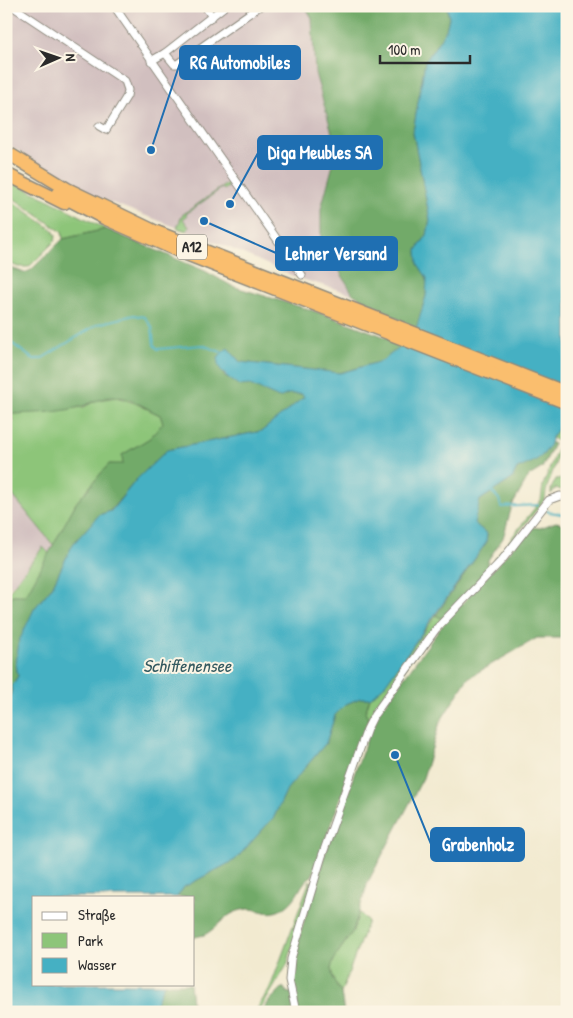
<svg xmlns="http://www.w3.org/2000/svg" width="573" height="1018" font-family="'Patrick Hand',sans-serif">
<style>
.industrial{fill:#d1bfbf}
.green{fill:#8dc579;stroke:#5c7852}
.forest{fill:#72aa69;stroke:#4e6a4a}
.water{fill:#45b0c3;stroke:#386e77}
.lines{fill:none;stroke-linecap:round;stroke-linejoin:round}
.stream{stroke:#45b0c3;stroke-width:2}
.street-casing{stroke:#8e8a7e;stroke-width:9}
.highway-casing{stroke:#8e8a7e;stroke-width:15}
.street{stroke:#fff;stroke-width:7}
.highway{stroke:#fabe6e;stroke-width:12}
.labels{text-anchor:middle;stroke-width:4;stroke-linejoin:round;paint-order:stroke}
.shield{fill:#fcf5e5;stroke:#6a6863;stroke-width:1}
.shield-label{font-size:15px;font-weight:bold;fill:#2b2b2b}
.water-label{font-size:18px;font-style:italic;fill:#345a60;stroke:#fcf5e5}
.leader{fill:none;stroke:#1f6fb2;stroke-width:2}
.callout-dot{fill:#1f6fb2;stroke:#fcf5e5;stroke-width:2}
.callout{fill:#1f6fb2;stroke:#1f6fb2;stroke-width:2}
.callout-label{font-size:18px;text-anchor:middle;font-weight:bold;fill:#fff}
</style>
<rect width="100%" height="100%" fill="#fcf5e5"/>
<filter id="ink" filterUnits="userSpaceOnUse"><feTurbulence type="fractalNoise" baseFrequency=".02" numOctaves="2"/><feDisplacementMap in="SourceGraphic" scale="10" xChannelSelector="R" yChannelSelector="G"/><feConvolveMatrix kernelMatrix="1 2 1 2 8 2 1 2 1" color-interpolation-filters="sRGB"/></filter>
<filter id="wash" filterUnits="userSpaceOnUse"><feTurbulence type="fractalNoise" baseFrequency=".0096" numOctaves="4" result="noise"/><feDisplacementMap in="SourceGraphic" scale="20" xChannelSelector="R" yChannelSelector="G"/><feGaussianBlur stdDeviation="1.12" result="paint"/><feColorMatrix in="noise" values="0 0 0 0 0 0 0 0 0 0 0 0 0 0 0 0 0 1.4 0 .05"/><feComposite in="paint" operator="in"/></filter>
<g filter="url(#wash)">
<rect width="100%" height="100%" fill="#f2ead0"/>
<g class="industrial">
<path d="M6,6h299l7,12 3,55 22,77 -16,59v30l32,55 -55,-16 -70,-31 -142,-54 -80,-50z"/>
<path d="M6,482l52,66 -52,42z"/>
</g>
<g class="green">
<path d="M6,178l100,51 -43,10 -1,-7 -56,-39z"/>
<path d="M232,180v4l-8,6 -2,-2 -36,26 1,2 -4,3 6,8 -2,4 -10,-3 5,-13z"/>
<path d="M6,197l47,33 3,6 -1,5 -26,26h-11l-12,-5z"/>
<path d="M117,397l18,6 25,12 3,8 -13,15 -28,17 1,10 -14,-1 -33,39 -22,43 -48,-59v-56l9,-11 -9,-2v-6l7,2 71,-7 13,-7z"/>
<path d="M560,426l3,6 4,-3v14l-3,2 -12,-7z"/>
<path d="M558,447c0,20 -12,34 -13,52l-57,72 -1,-2 54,-69 2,-15z"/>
<path d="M567,478v14l-11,-4 -5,6v-5l5,-10z"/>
<path d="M43,547l7,7 -24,42 -13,-1 -7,9v-16l3,3z"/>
<path d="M436,615l6,4 -24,29 -49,72 -4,-7 5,-15 14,-12z"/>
<path d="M310,880l2,4 -25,81 -28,47h-4l15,-24z"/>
<path d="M359,912l9,9 -27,72 -8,-14 -2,-11 4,-11 18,-26z"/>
</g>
<g class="forest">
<path d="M305,6h142l2,12 -3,12 -21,32 -12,70 17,88 -3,15 -10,15 1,14 9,14 -1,18 -10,33 -63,-35 -32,-55v-30l16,-59 -22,-77 -3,-55z"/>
<path d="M106,229l99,42 27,15 95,29 77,29 -22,17 -42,12 -100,-11 -12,-14 -10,10 6,18c26,9 51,18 78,18l3,3 -43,34 -95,19 -31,30 -26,31 -11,4 -26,29 -21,43 -18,22 -18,54 2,13 -5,8 -7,36v-116l6,-9h14l50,-92 33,-39h14l-1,-9 28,-17 13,-15 -3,-8c-13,-6 -28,-17 -43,-18 -16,-1 -27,8 -41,11 -21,5 -42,5 -63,6l-7,-2v-146l19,7 6,-3 32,-31z"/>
<path d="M550,442l4,2 -12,24 -13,8 -17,30 -9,32 -15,22v11l-46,48 -6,-4 50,-72 1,-9 -13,-11v-6l6,-17 32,-21 5,-10 27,-15z"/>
<path d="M556,522l11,3v113h-30l-69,40 -28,44 -17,56 -55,104 -15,49 -18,26 -4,11 2,11 8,14 3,19h-82l8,-12 13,-13 5,6 5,-1v-35l31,-100 51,-140 67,-91 89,-99 9,1z"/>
<path d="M360,698h10l-5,15 4,7 -57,156c-14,7 -12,26 -34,35 -11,5 -20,-3 -31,-2 -23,3 -27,18 -43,26 -3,1 -7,1 -10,3v-41h-17l7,-10 51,-27 39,-43 13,-28 39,-46 9,-28 11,-11z"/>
<path d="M164,984h26l3,28h-41z"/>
</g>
<path class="water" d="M447,6h120v408c-5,5 -5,8 -8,13 -2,5 -7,9 -8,13 -5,18 -18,22 -34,29l-5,10 -32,21 -6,23 13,11 -1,9 -102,143 -14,12h-10l-14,6 -11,11 -9,28 -39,46 -13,28 -39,43 -51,27 -7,10h-143v87h130l-12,28h-146v-292l7,-36 5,-8 -2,-12 3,-23 15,-32 18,-22 21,-43 26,-29 12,-4 25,-31 31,-30 95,-19 42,-34 -2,-3h-14l-9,4 -29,-13 -10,1c-14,-9 -35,-24 -12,-38l12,14 100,11 42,-12 22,-17 12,-15 10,-33 1,-18 -9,-14 -1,-14 10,-15 3,-15 -17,-88 12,-70 21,-32 3,-12z"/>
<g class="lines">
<g class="stream">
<path d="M6,339l27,20h8l57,-35 36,-9 11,2 7,10 2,18 4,4 44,-4 19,7"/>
<path d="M491,491l8,8 2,8 37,-2"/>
<path d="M547,511c7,3 12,1 20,5"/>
<path d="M6,712l3,1"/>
</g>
</g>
</g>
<g filter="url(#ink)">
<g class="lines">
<g class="street-casing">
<g id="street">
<path d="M12,6l113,75 3,9 -1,6 -21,34 -7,-4"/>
<path d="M114,6l188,269"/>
<path d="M205,6l7,11"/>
<path d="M165,53l9,11h3l83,-58"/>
<path d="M151,61l14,-8 60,-47"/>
<path d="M296,1012l-7,-32 2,-21 31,-103 45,-127 7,-14 62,-86 66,-69 47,-60 11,-4 7,1"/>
</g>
</g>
<g class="highway-casing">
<g id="highway">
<path d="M6,152l61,37 87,42 413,162"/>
<path d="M6,174l58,29"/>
<path d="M58,194l46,24 77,34 386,151"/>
</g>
</g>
<use href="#street" class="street"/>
<use href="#highway" class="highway"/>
</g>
</g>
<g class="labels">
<rect class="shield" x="177" y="234.5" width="30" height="25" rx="4"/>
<g class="shield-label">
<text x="192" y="252">A12</text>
</g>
<g class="water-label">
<text x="187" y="672">Schiffenensee</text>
</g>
</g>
<path class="leader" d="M151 150L180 63M230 204L258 153M204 221L276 253M395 755L431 844"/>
<g class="callout-dot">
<circle cx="151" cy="150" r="5"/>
<circle cx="230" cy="204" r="5"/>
<circle cx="204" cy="221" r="5"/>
<circle cx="395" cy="755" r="5"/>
</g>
<g class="callout">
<rect x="180" y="46" width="120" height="33" rx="5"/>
<rect x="258" y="136" width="124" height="33" rx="5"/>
<rect x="276" y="237" width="121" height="33" rx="5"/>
<rect x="431" y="828" width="93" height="33" rx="5"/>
</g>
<g class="callout-label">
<text x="240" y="69">RG Automobiles</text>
<text x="320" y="159">Diga Meubles SA</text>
<text x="336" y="260">Lehner Versand</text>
<text x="478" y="851">Grabenholz</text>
</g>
<rect width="573" height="1018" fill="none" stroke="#fcf5e5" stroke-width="25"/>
<rect x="32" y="896" width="162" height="90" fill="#fcf5e5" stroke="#a8a49b"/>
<rect x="42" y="912" width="25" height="8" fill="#ffffff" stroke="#a8a49b"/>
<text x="78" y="920" font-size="15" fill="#2b2b2b">Straße</text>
<rect x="42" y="933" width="25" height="15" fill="#8dc579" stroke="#a8a49b"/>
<text x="78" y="946" font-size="15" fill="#2b2b2b">Park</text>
<rect x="42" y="958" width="25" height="15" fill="#45b0c3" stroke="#a8a49b"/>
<text x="78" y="970" font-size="15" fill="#2b2b2b">Wasser</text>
<g transform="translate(58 58) rotate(88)" stroke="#fcf5e5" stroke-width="4" paint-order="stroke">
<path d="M0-4L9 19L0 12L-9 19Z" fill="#2b2b2b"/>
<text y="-8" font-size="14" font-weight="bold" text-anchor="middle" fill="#2b2b2b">N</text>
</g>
<path d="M380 55v8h90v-8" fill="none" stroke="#2b2b2b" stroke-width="2.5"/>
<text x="388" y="55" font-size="15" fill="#2b2b2b" stroke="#fcf5e5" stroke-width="4" paint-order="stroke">100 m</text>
</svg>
